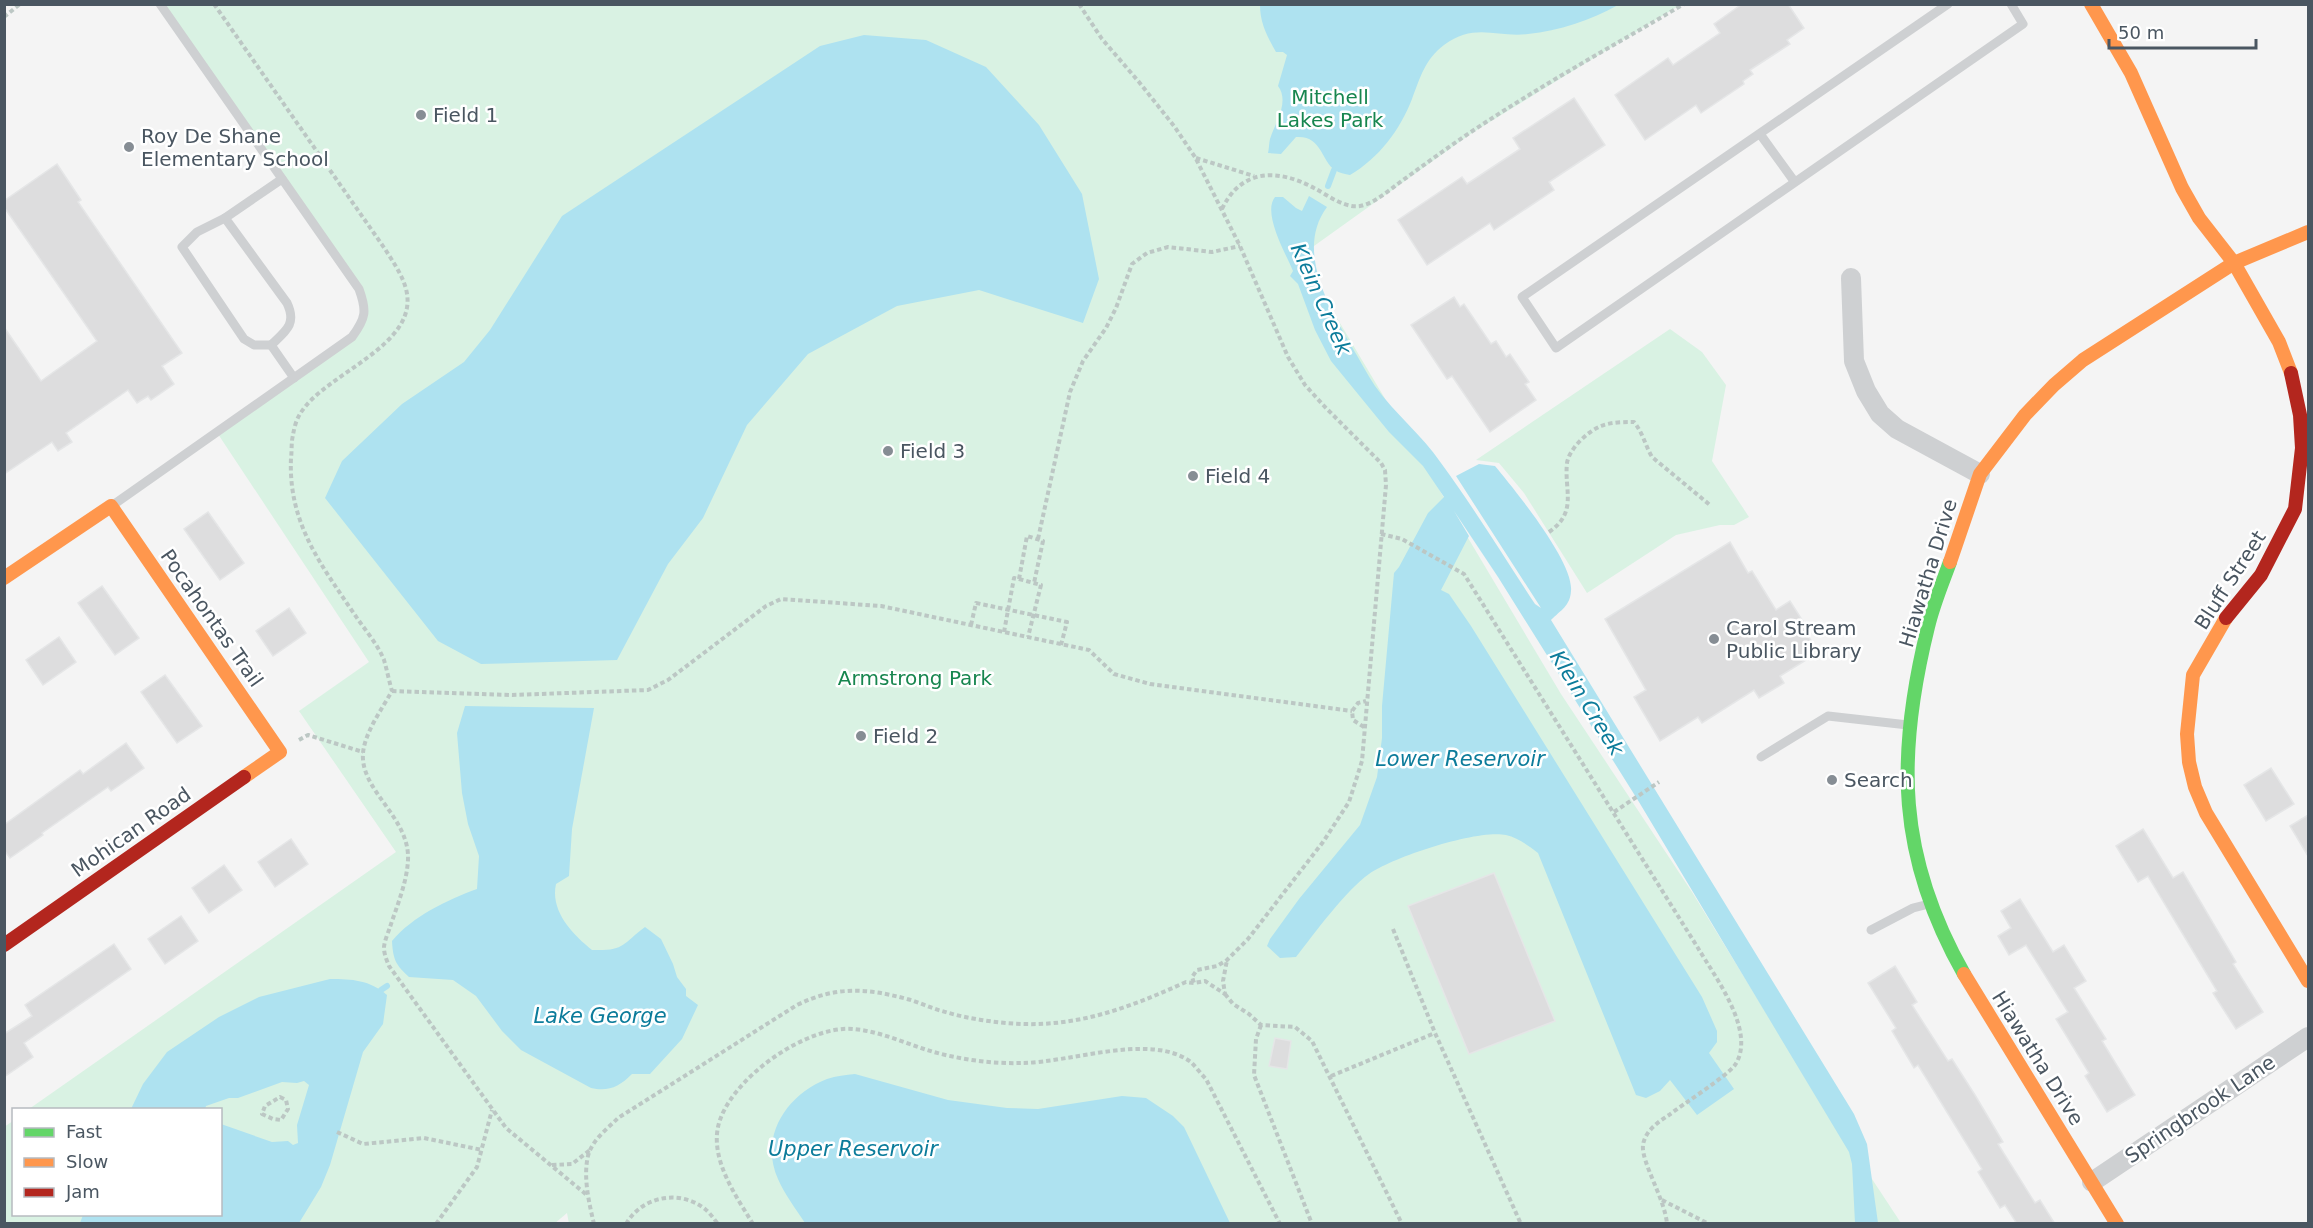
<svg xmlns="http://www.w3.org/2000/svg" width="2313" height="1228" font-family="'DejaVu Sans',sans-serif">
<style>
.green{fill:#d9f2e3}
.water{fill:#aee2f0}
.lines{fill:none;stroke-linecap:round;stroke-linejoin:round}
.stream{stroke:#aee2f0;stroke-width:6}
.building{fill:#ddddde;stroke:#e5e6e7;stroke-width:1.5}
.path{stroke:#bcc7c4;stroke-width:4;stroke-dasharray:4.5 3;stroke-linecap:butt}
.lane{stroke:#ced0d2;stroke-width:9}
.street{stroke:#ced0d2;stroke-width:20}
.fast{stroke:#63d668;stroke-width:14}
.slow{stroke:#ff974d;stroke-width:14}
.jam{stroke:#b3261e;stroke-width:14}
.poi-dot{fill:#868d94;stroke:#fff;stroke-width:2}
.labels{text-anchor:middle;stroke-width:5;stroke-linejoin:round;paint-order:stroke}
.park-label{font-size:20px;fill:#17864f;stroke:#fff}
.poi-label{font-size:20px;fill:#4a5661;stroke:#fff;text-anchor:start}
.street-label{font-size:20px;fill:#4a5661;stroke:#fff}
.water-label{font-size:21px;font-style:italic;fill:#0c7c9b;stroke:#fff}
</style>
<rect width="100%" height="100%" fill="#f4f4f4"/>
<g class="green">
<path d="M160,5h1520l-208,128 -172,123 261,438 131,198 122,199 87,132 -1332,1 -2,-11 -13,11 -549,-1 -1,-96 9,-6 1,93h206v-104l-191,-1 367,-257 -97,-141 70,-49 -153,-231 136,-94 13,-32z"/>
<path d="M1670,329l32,23 24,33 -14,76 37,56 -15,8h-14l-44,10 -89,58 -63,-100 -25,-30 -23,-3z"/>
</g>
<g class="water">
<path d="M1260,5v-1l358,1c-27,15 -59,26 -90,29 -31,4 -53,-12 -84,11 -19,14 -24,33 -32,54 -12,31 -33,59 -62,76 -5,-1 -11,-2 -15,-5 -14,-9 -13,-35 -39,-33l-15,17 -13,-1c1,-4 1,-10 2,-14 5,-16 20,-37 8,-53l9,-31 -4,-3h-7c-9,-16 -16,-29 -16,-47z"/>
<path d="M864,35l62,5 60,27 53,58 43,69 17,85 -16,44 -104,-33 -82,16 -89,48 -61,71 -44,93 -35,46 -51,96 -136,4 -43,-23 -113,-143 17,-37 60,-57 62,-42 26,-32 72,-114 258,-170z"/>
<path d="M1309,196l18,11c-32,43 2,100 25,140 8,13 15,27 23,39 20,28 47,49 66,77 33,45 63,94 94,141l6,4 -85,-132 23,-12 16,2c19,23 79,96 76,125 -1,15 -10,19 -20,29l303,494 13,30 11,79h-23l-3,-59 -3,-12 -210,-350 -141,-225 -44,-66 15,25 -28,54 8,4 22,32 231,371 15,34v11l-8,11 25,36 -37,26 -27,-35 -10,11 -14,7 -10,-3 -98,-242c-10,-8 -20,-15 -32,-18 -29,-6 -113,22 -137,39 -23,16 -55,60 -73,83l-16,1 -13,-12 3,-7 29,-40 61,-74 17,-48 5,-39v-32l12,-133 5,-6 29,-54 16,-16 -21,-31 -34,-34 -58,-71 -16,-31 -17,-46 -8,-8 3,-5c-7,-17 -31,-58 -18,-74h8l13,11 6,3z"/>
<path d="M465,706l129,2 -22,121 -3,47 -13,8c-6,27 16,50 36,66 33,1 29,-5 53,-23l16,12 12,25 4,13 9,12v7l12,9 -16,34 -32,35h-18c-13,13 -24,18 -41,14l-70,-38 -19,-19 -26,-35 -23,-16 -44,-3c-13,-12 -16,-17 -17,-36 21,-25 55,-41 85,-52l2,-33 -11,-32 -6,-31 -5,-60z"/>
<path d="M330,979c22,0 40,1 57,16l-4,29 -20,28 -33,113 -9,22 -22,36h-219l3,-8 137,-1 1,-90 51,18 16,-1 5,4 5,-2 -1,-18 12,-40 -5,-4 -7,2 -15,-1 -44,16h-9l-23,8 -1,3h-74l12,-25 24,-32 52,-35 40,-20z"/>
<path d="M855,1074l93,26 59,8 31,1 84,-13 24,2 27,18 11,11 46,96h-425c-9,-14 -20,-28 -27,-44 -19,-42 8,-84 49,-100 9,-3 19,-4 28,-5z"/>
</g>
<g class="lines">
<g class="stream">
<path d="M1328,186l6,-16"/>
<path d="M381,990l6,-4"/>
</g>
</g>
<g class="building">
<path d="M1742,4h46l16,24 -17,12 3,4 -40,26 3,4 -10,7 1,3 -43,29 -5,-8 -51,35 -30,-45 53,-37 5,7 47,-32 -6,-9z"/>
<path d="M1574,98l31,47 -56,37 5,8 -60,40 -4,-7 -63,42 -29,-45 64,-43 5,7 53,-35 -7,-11z"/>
<path d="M57,164l24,36 -3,2 104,151 -20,13 12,18 -23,16 -3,-4 -11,7 -9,-13 -62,43 6,9 -14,9 -6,-9 -48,32v-147l37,54 56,-40 -93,-134v-6z"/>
<path d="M1454,297l6,10 4,-3 27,40 5,-3 10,16 4,-3 19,28 -4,2 11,16 -46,32 -38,-56 -5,3 -36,-54z"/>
<path d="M208,512l36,51 -24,17 -36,-51z"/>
<path d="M1730,542l18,31 4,-2 24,39 14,-9 16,25 -3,2 14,22 -8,4 2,3 -31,19 4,7 -25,15 -5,-8 -52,33 -4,-6 -38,24 -26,-44 12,-7 -41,-71z"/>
<path d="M102,586l37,52 -24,17 -37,-52z"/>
<path d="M289,608l17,25 -33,23 -17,-25z"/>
<path d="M59,637l17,25 -33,23 -17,-25z"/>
<path d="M165,675l37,51 -25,17 -36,-51z"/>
<path d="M126,743l18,25 -33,23 -3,-4 -66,46 1,2 -33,23 -6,-8v-25l76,-55 3,4z"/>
<path d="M2271,768l23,36 -28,17 -22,-36z"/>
<path d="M2308,815v41l-18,-30z"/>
<path d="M2143,829l30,49 10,-6 53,90 -3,2 30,48 -27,17 -23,-36 4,-2 -69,-115 -10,6 -22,-36z"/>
<path d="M291,839l17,25 -33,23 -17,-25z"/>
<path d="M224,865l18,25 -33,23 -17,-25z"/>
<path d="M1494,873l61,148 -86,33 -61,-148z"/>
<path d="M2020,899l33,53 11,-7 22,36 -12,7 32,51 -4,2 33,54 -28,17 -22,-36 4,-3 -33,-54 12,-7 -42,-67 -17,10 -11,-19 13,-8 -10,-17z"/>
<path d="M181,916l17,25 -33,23 -17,-25z"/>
<path d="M114,944l17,25 -107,74 9,14 -29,20v-43l28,-18 -7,-11z"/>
<path d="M1895,966l22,36 -5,3 36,56 4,-2 23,36 28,47 -5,2 37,59 5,-3 15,24h-38l-12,-19 -5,3 -22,-36 4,-3 -64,-104 -4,3 -22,-37 4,-3 -28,-45z"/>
<path d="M1275,1038l16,3 -4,28 -18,-3z"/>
</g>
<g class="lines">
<g class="path">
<path d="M214,4l171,245c8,13 17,25 21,40 15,57 -82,84 -106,125 -4,6 -6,15 -7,21 -2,8 -1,16 -2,23 -3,66 31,108 66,160 9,13 21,27 27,42 3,10 5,21 8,31 -10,18 -27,41 -29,62 -3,38 47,64 45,107 -1,22 -11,46 -18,67 -2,6 -6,15 -6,21 0,6 3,13 5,18l117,162 82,68"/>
<path d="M1079,4l23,35 37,43 35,44 21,31 45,89 48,111 17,28 20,22 56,56 4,7 1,15 -24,276 -13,41 -26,40 -75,97 -21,21 -10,6 -20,4 -5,7 2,6 11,-2 20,13 -2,-13 4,-21"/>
<path d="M4,17l16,-13"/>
<path d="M1196,158l58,18"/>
<path d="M1222,209c19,-40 55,-41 92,-21 14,7 33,23 50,17 13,-4 24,-14 35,-22 22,-16 44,-32 66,-47 71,-48 146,-89 219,-132"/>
<path d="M1549,532c29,-20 15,-41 18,-69 2,-14 21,-32 34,-37 10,-4 23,-4 33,-4 9,11 11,23 18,35l58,48"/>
<path d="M1381,534l21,5 62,35 234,374c17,29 59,84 37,117 -9,12 -52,39 -66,50 -11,7 -24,16 -26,30 -2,17 22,54 24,79"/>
<path d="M1038,539l32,-147 13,-31 23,-33 10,-20 16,-44 15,-11 21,-6 44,5 28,-6"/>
<path d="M1019,579l22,6 -13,52"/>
<path d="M971,625l5,-22 91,19 -6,23"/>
<path d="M1004,632l10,-54 5,1 8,-43 16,5 -9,42"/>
<path d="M392,691l120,4 136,-5 20,-10 98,-74 15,-7 100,7 208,44 25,24 36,10 202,27"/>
<path d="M1364,727l-11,-7 -1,-9 6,-8 8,-2"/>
<path d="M299,740l9,-5 55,17"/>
<path d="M1614,812l45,-30"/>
<path d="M1393,929l42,104 86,191"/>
<path d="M1225,994l8,10 16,10 12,11 34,2 17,14 90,183"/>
<path d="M1261,1025l-5,14 -2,36 58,149"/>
<path d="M1331,1076l104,-43"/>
<path d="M280,1097l6,3 2,9 -7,11 -8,-1 -11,-5 3,-8z"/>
<path d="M337,1132l26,12 61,-6 58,12"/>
<path d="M552,1165l20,-1 18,-14"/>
<path d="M1662,1200l47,24"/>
<path d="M436,1224l41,-57 15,-57"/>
<path d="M594,1224c-5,-21 -11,-47 -6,-68 4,-16 19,-27 30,-38l179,-113c39,-19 69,-17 110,-6 12,3 23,9 35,12 26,8 54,12 81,13 59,2 110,-18 163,-42l8,1"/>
<path d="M626,1224c16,-28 54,-35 79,-15 5,4 9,10 13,15"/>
<path d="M753,1224c-17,-28 -42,-63 -35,-97 10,-47 88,-102 135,-98 25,2 50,13 74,21 29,9 64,14 94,13 49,0 129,-31 170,-1 5,5 10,12 15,17l74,145"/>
</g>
<g class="lane">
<path d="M1948,4l-426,293 34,51 467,-324 -12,-20"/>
<path d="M1760,134l34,47"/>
<path d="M282,179l-57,39 62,85c10,21 -1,28 -16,42l23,33"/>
<path d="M225,218l-28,14 -15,15 62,92 10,6h17"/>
<path d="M113,505l239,-168c14,-19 15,-26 7,-48l-199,-285"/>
<path d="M1761,757l67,-41 80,9"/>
<path d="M1871,930l42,-22 16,-4"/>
</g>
<g class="street">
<path d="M1851,278l3,83 12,30 14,23 17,15 83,45"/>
<path d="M2092,1182l216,-145"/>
</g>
<path class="fast" d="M1950,562c-8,22 -17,43 -22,65 -32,129 -31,229 36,347"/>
<g class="slow">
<path d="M2091,4l40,69 51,115 17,30 35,45 45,79 12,31"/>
<path d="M1950,562l30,-88 45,-59 29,-30 29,-25 151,-97 74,-31"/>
<path d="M4,578l107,-72 169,246 -36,25"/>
<path d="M2226,618l-33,57 -6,59 2,28 6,25 11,26 102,168"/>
<path d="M1964,974l153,250"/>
</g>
<g class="jam">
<path d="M2226,618l35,-43 34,-66 7,-61 -2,-33 -9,-42"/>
<path d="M4,945l240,-168"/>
</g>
</g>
<g class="poi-dot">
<circle cx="421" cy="115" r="6"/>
<circle cx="129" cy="147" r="6"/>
<circle cx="888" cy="451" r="6"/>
<circle cx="1193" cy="476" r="6"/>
<circle cx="1714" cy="639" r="6"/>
<circle cx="861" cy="736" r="6"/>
<circle cx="1832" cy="780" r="6"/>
</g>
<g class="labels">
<g class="park-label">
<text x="1330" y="104">Mitchell<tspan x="1330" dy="23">Lakes Park</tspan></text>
<text x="915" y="685">Armstrong Park</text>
</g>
<g class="poi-label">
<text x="433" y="122">Field 1</text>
<text x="141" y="143">Roy De Shane<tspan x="141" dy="23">Elementary School</tspan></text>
<text x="900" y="458">Field 3</text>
<text x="1205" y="483">Field 4</text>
<text x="1726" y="635">Carol Stream<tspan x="1726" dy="23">Public Library</tspan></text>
<text x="873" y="743">Field 2</text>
<text x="1844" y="787">Search</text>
</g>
<g class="street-label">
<text transform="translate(1928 573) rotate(-73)" y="7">Hiawatha Drive</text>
<text transform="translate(2230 580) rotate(-57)" y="7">Bluff Street</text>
<text transform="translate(212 618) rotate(55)" y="7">Pocahontas Trail</text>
<text transform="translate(131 832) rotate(-35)" y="7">Mohican Road</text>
<text transform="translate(2038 1058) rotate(58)" y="7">Hiawatha Drive</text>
<text transform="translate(2200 1109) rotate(-34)" y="7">Springbrook Lane</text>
</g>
<g class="water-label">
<text transform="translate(1321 299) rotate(66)" y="7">Klein Creek</text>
<text transform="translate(1587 703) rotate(58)" y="7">Klein Creek</text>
<text x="1460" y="766">Lower Reservoir</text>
<text x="600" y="1023">Lake George</text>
<text x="853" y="1156">Upper Reservoir</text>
</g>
</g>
<rect width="2313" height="1228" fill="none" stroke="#4a5661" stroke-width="12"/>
<rect x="12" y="1108" width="210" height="108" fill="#ffffff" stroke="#b7bbc0" stroke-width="1.5"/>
<rect x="24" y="1128" width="30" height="9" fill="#63d668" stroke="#b7bbc0" stroke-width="1.5"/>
<text x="66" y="1138" font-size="18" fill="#4a5661">Fast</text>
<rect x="24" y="1158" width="30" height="9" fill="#ff974d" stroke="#b7bbc0" stroke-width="1.5"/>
<text x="66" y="1168" font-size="18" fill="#4a5661">Slow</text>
<rect x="24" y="1188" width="30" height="9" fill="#b3261e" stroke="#b7bbc0" stroke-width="1.5"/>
<text x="66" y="1198" font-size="18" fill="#4a5661">Jam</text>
<path d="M2109 39v9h147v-9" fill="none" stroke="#4a5661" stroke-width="3"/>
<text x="2118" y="39" font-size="18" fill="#4a5661" stroke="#ffffff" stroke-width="4.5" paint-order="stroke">50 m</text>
</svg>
